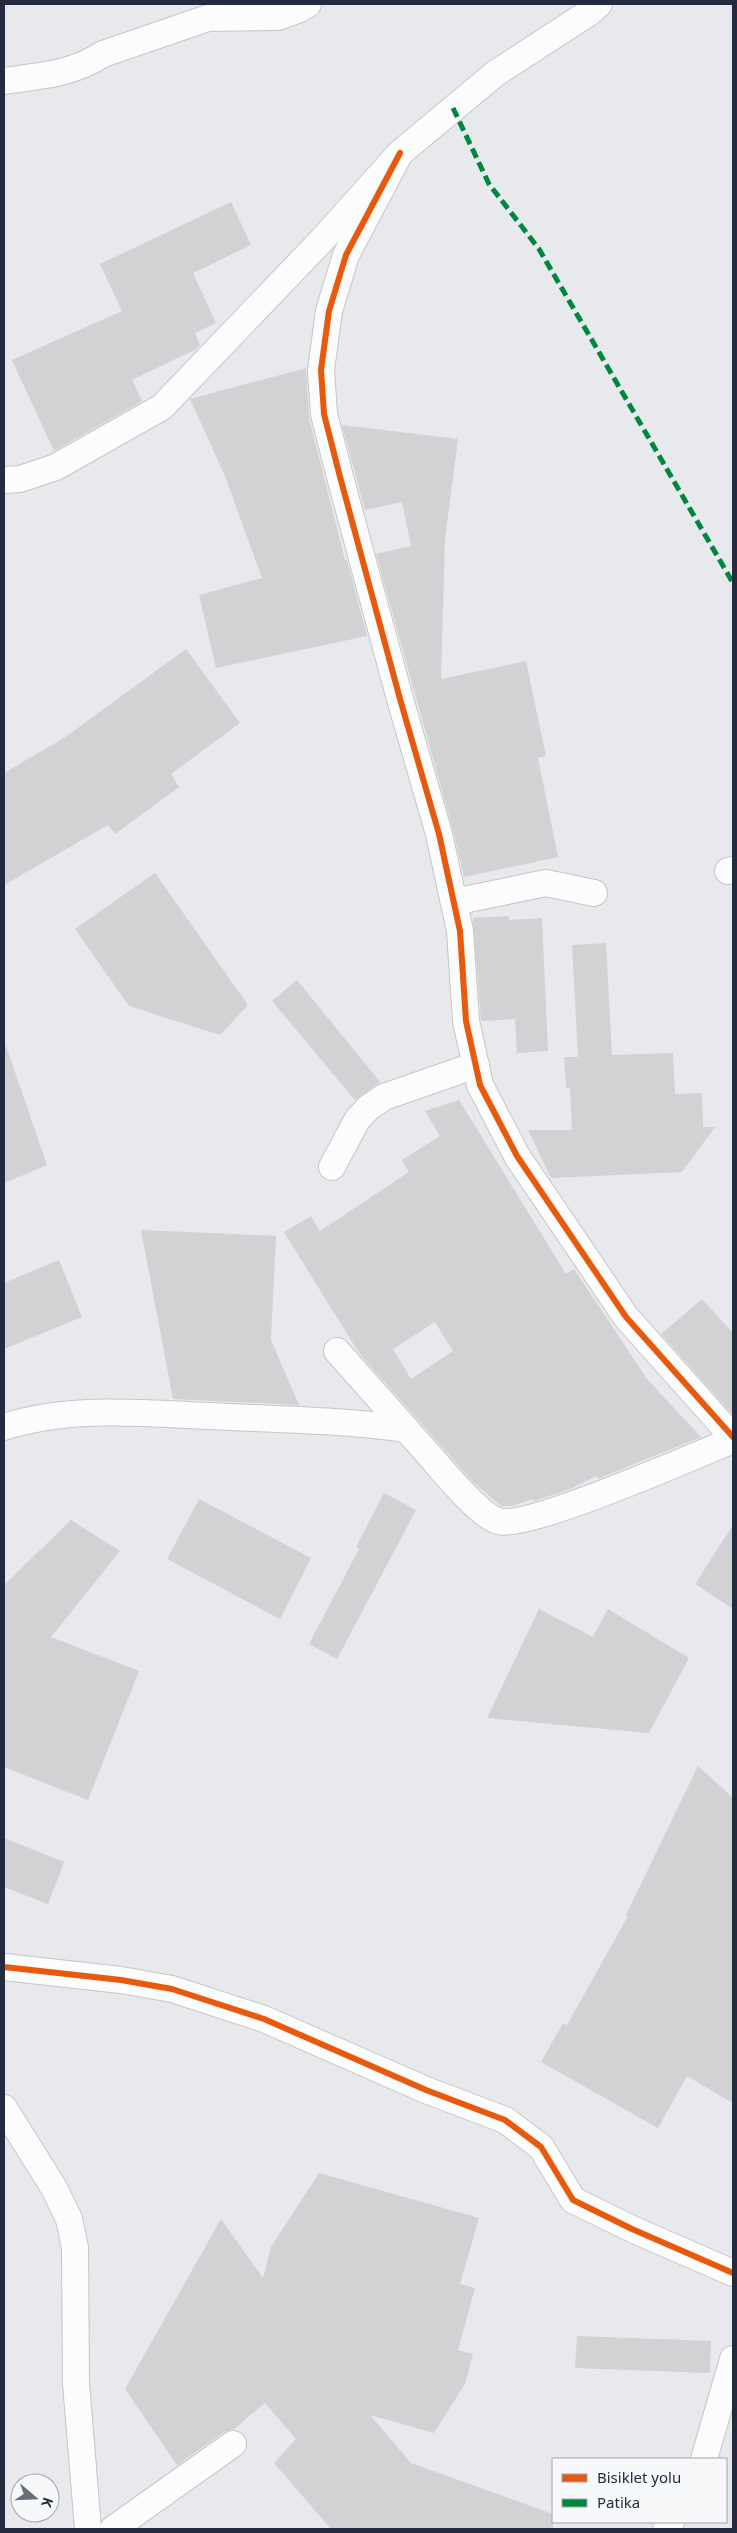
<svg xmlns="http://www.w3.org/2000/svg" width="737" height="2533" font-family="'Noto Sans',sans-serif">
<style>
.building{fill:#d0d2d4;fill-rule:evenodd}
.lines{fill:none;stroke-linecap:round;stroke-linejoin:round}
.minor-casing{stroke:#c4c6c9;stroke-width:28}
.minor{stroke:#fbfcfc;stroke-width:26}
.quiet{stroke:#00873e;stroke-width:5;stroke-dasharray:10 5;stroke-linecap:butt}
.cycleway-casing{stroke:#f6f8fa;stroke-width:9}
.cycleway{stroke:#e8590c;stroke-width:6}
</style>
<rect width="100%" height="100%" fill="#e7e9ec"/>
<g class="building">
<path d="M231,202l20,43 -58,28 23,50 -21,10 5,12 -4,4 -64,31 10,21 -88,50 -42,-91 110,-49 -22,-47z"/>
<path d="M306,368l3,50 36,142h2l20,76 -151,32 -17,-73 63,-17 -37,-102 -35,-77z"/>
<path d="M342,425l116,14 -13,100 -4,140 85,-18 20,95 -8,2 20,99 -94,20 -11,-47 -77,-276 35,-8 -9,-44 -37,8z"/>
<path d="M186,649l54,74 -69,51 8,13 -64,47 -7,-9 -104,60v-112l60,-35z"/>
<path d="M155,873l93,132 -28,30 -91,-29 -54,-77z"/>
<path d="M509,916v4l33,-2 6,133 -31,2 -2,-34 -34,2 -8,-103z"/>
<path d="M606,943l6,112 61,-2 2,41 27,-1 1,34h12l-33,45 -131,6 -23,-48h44l-2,-42h-4l-2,-31h14l-6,-112z"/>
<path d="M297,980l83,102 -25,18 -83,-99z"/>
<path d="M6,1046l41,119 -43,18v-136z"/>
<path d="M459,1100l107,174 8,-5 73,110 54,58 -94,38 -9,4 -2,-3 -26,13 -33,11 -4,1 -1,-2 -19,7h-12l-28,-24 -114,-129 -75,-121 27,-16 9,15 89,-59 -7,-12 38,-24 -15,-25zM435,1322l18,29 -42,28 -18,-30z"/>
<path d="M141,1230l135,6 -5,104 28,65 -126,-6z"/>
<path d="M59,1260l23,57 -78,32v-66z"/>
<path d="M702,1299l31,34v82l-72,-81z"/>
<path d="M384,1493l32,17 -79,149 -28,-15 50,-95 -3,-2z"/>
<path d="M199,1499l112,59 -31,61 -113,-60z"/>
<path d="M71,1520l49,31 -69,86 88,34 -51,129 -84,-33v-182z"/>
<path d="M733,1525v84l-38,-25z"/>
<path d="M539,1609l54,28 15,-28 81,49 -40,75 -162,-15z"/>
<path d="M698,1766l35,32v305l-46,-27 -29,52 -117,-66 22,-39 4,2 61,-109 -2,-1z"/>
<path d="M4,1838l60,24 -16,42 -44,-17z"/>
<path d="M319,2173l160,45 -19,66 15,4 -17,62 15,4 -8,30 -31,49 -64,-18 41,48 142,51v15h-222l-57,-66 22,-24 -31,-36 -31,26 -10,3 -47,33 -52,-76 96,-170 42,59 8,-31z"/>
<path d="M577,2336l134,5 -1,32 -135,-5z"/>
</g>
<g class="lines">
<g class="minor-casing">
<g id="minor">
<path d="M4,81c35,-5 69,-7 99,-27l105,-36 70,-1 22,-8 8,-5"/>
<path d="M400,153l-54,102 -17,56 -8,59 3,44 15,59 61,226 39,135 21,97 6,90 14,64 37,71 109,161 107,120"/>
<path d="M4,480l16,-1 36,-12 106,-60 160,-167 78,-87 96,-80 94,-61 9,-8"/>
<path d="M728,871l5,-1"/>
<path d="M454,902l92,-19 48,10"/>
<path d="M332,1167l25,-47 11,-12 16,-11 92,-32"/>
<path d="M337,1351c31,35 62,70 93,105 14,16 49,59 68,65 28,9 199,-66 235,-81"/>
<path d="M4,1427c65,-21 137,-14 204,-11 66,3 132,4 198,13"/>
<path d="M4,1967l117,13 51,9 92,30 162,71 79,30 36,27 32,53 59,29 101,44"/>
<path d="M4,2108l50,80 15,31 6,29 1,135 12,146"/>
<path d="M704,2459l29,-100"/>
<path d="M113,2529l120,-85"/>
<path d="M666,2529l5,-7"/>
</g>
</g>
<use href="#minor" class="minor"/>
<path class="quiet" d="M453,108l36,76 50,65 194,334"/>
<g class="cycleway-casing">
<g id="cycleway">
<path d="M400,153l-54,102 -17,56 -8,59 3,44 15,59 61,226 39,135 21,97 6,90 14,64 37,71 109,161 107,120"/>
<path d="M4,1967l117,13 51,9 92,30 162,71 79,30 36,27 32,53 59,29 101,44"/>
</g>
</g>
<use href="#cycleway" class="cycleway"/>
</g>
<rect width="737" height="2533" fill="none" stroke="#252b3f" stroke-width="10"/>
<rect x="552" y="2458" width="175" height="65" fill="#f6f8fa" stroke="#a2a6af"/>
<rect x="562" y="2474" width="25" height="8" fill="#e8590c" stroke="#a2a6af"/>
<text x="597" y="2483" font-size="15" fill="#252b3f">Bisiklet yolu</text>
<rect x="562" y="2499" width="25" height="8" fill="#00873e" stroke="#a2a6af"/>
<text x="597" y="2508" font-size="15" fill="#252b3f">Patika</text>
<g transform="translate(35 2498) rotate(109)"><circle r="24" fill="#f6f8fa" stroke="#a2a6af"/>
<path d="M0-4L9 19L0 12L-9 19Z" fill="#696e7c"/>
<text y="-8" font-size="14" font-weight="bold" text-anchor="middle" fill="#252b3f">K</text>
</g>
</svg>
